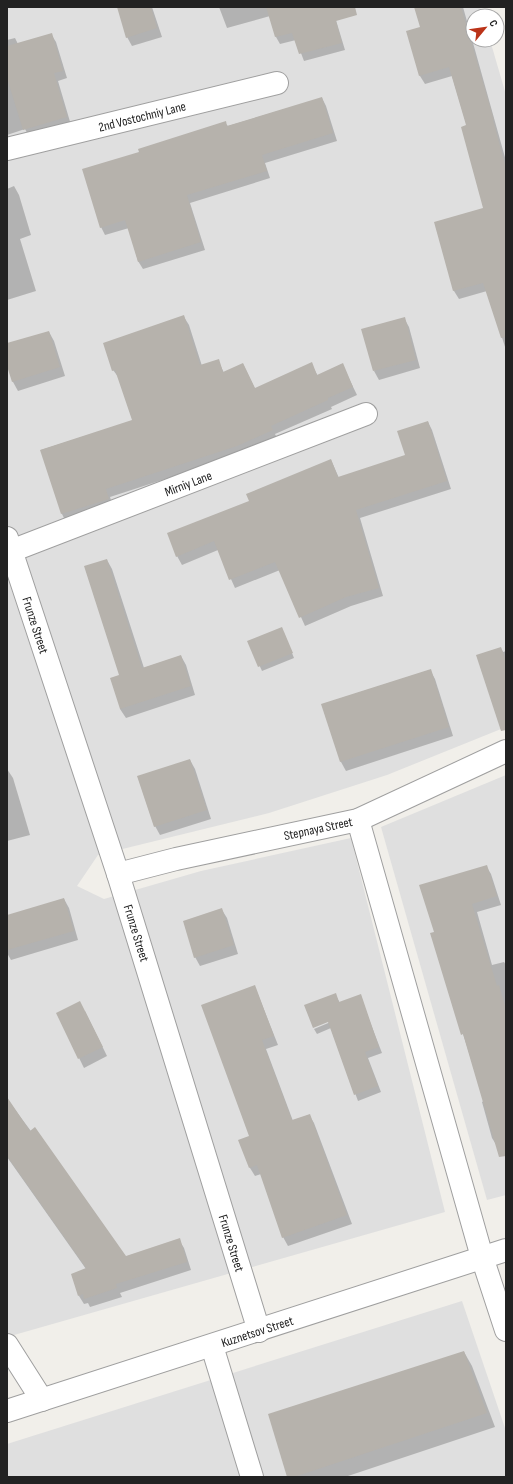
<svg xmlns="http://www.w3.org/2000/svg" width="513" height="1484" font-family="'Sofia Sans Condensed',sans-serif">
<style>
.residential{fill:#dfdfdf}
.shadow{fill:#0003}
.building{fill:#b6b2ac}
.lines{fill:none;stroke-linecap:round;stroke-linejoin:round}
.minor-casing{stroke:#9f9f9f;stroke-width:24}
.minor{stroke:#fff;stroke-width:22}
.labels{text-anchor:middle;stroke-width:3.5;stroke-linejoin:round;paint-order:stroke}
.street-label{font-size:13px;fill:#222;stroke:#fff}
</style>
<rect width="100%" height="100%" fill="#f1efea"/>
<g class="residential">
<path d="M7,7h473l2,9h-9v24h17l16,55v632l-119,48 -118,38 -171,42 -21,31 27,13 97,-28 150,-33 94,374 -438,125z"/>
<path d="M506,775v420l-19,5 -106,-373z"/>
<path d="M462,1301l44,130v46h-499v-33z"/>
</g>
<g class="shadow">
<path d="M118,7h34l10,30 -30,9 -5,-9z"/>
<path d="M219,7h113l13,43 -41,11 -8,-21 -16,4 -4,-7 -6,-21 -43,12z"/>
<path d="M415,7h48l43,154v189l-19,-59 -28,8 -5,-8 -19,-68 49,-14 -17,-83 -15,-50 -27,8 -5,-8 1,-48z"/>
<path d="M51,34l5,8 11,36 -9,3 13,44 -41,13 -5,-9 -18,6v-95l8,-2 3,6z"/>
<path d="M322,98l4,8 11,35 -72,22 5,15 -80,25 15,47 -62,19 -5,-8 -9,-33 -24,7 -4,-8 40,-75 84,-29 3,3z"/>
<path d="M14,186l5,9 12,40 -11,4 16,52 -29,9v-111z"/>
<path d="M184,317l5,8 13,41 16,-6 6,13 19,-9 12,25 56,-25 7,12 24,-12 15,31 -26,12 1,2 -57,25 2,4 -35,16 -132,43 3,10 -47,15 -4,-8 -21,-64 92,-29 -14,-43 -6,-8z"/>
<path d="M404,318l5,9 11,41 -41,12 -5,-9z"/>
<path d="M49,332l5,9 11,35 -47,15 -5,-9 -6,-19v-19z"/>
<path d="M428,422l4,8 19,59 -91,29 23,78 -32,10 -46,20 -25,-56 -45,18 -17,-38 -36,15 -5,-9 73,-55 81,-41 8,18 67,-22z"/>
<path d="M107,560l5,9 32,99 37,-12 5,9 9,30 -69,23 -6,-9v-33z"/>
<path d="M284,633l10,25 -32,13 -13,-29z"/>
<path d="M501,648l2,4 3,-1v66z"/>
<path d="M430,670l5,9 18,57 -107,35 -5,-9 -18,-58z"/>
<path d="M190,760l5,9 16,50 -51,16 -5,-9z"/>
<path d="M7,769l6,9 17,57 -23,6z"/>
<path d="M486,866l5,8 10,31 -24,7 15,53 12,-3 2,3v178l-9,3 -5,-8 -10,-36 2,-1 -52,-167 3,-1z"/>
<path d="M64,899l5,9 9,32 -67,20 -4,-7v-37z"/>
<path d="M222,910l5,8 11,36 -38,12 -5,-9z"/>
<path d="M255,987l23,58 -12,4 27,72 16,-6 5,8 38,101 -64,22 -5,-9 -22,-63 -6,2 -5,-8z"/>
<path d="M335,994l5,9 20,-7 22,57 -14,5 13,34 -23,9 -27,-73 -14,6 -3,-5 19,-8z"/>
<path d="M85,1011l22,45 -23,12 -27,-55z"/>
<path d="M7,1099l118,158 54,-17 5,8 7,22 -71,23 2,4 -32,10 -2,-4 -4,1 -5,-8 7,-27 -79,-112z"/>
<path d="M464,1352l8,14 23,61 -150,50h-57z"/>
</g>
<g class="building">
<path d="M117,7h34l6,21 -31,10z"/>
<path d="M266,7h89l2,8 -21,6 6,22 -43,11 -7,-21 -17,4z"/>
<path d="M414,7h47l33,113h-1l13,48v169l-5,1 -18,-55 -30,8 -19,-69 49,-14 -22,-81 5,-2 -17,-58 -30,9 -13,-45 14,-4z"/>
<path d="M52,33l11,38 -9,2 13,44 -44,13 -16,-52v-32z"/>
<path d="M322,97l11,36 -71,22 5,16 -80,24 14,47 -63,20 -13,-42 -25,8 -18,-59 57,-17 -1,-3 88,-28 1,5z"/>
<path d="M184,315l16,50 19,-6 4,13 20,-9 12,25 57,-26 5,13 26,-12 10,24 -25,11v2l-57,26 2,4 -36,16 -131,43 3,10 -48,15 -21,-64 92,-30 -17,-50 -3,1 -9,-28z"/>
<path d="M405,317l11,43 -43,11 -12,-42z"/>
<path d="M49,331l11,36 -48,15 -5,-16v-23z"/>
<path d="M428,421l19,60 -91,29 23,78 -33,9 -47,21 -24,-56 -46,18 -15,-39 -38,16 -9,-24 82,-32 -3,-7 85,-35 7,18 67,-22 -8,-24z"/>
<path d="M107,559l35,109 39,-13 10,31 -71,23 -10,-31 9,-3 -35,-109z"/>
<path d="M282,627l11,26 -35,14 -11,-26z"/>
<path d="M501,647l5,14v69l-5,1 -25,-76z"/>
<path d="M431,669l18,58 -109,35 -19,-58z"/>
<path d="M190,759l17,51 -53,17 -17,-51z"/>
<path d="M487,865l10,31 -25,8 25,82 2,-1 7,24v147l-7,1 -36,-123 -2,1 -31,-102 4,-1 -15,-47z"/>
<path d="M64,898l10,33 -67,19v-35z"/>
<path d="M222,908l12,37 -40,13 -11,-37z"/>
<path d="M255,985l19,51 -12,4 30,80 18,-6 37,101 -65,23 -25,-73 -8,3 -11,-28 11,-4 -48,-131z"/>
<path d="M336,993l3,9 22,-8 18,53 -14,5 13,34 -24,9 -26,-73 -15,6 -9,-23z"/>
<path d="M80,1001l23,46 -25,12 -22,-46z"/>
<path d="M7,1097l23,34 5,-4 91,129 54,-18 7,24 -71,22 1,4 -33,11 -1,-5 -5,2 -7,-22 15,-6 -79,-112z"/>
<path d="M464,1351l23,62 -193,64h-7l-19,-63z"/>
</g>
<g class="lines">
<g class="minor-casing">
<g id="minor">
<path d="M7,149l270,-66"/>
<path d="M7,538l111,336 141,457"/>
<path d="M11,551l355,-137"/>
<path d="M358,820l124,437 24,73"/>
<path d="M118,874l58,-15 182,-39 148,-69"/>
<path d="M7,1345l35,55"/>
<path d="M212,1346l40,131"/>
<path d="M7,1411l499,-161"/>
</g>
</g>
<use href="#minor" class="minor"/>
</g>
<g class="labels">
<g class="street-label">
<text transform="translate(142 116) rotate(-14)" y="5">2nd Vostochniy Lane</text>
<text transform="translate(188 483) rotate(-21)" y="5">Mirniy Lane</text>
<text transform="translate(36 625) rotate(72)" y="5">Frunze Street</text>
<text transform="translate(318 828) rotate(-12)" y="5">Stepnaya Street</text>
<text transform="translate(137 933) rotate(73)" y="5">Frunze Street</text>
<text transform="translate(232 1243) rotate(73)" y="5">Frunze Street</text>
<text transform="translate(257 1331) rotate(-18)" y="5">Kuznetsov Street</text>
</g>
</g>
<rect width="513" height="1484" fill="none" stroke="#222222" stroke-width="16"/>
<g transform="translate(485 28) rotate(61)"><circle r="19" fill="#ffffff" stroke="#a7a7a7"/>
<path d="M0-3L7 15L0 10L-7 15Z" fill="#bb3318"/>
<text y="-6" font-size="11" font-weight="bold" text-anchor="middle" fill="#222222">С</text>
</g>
</svg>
